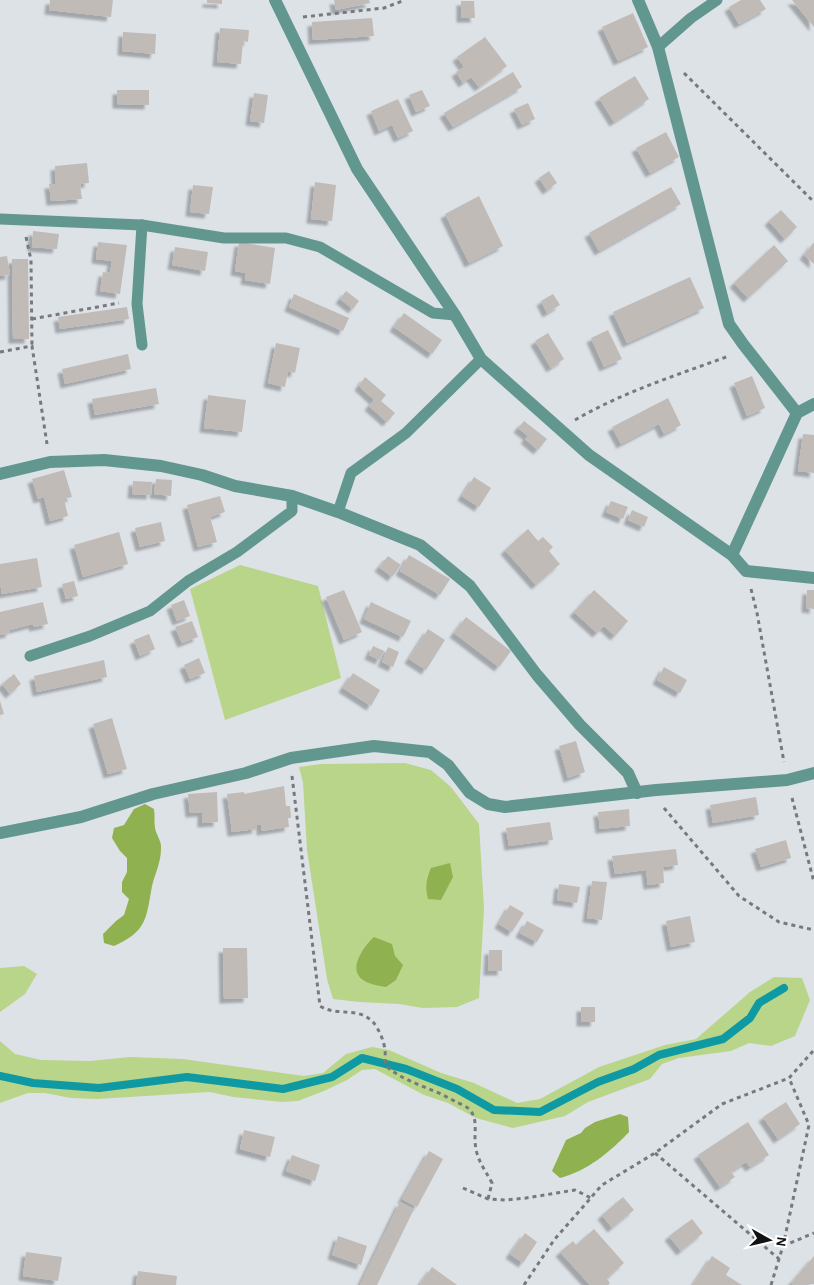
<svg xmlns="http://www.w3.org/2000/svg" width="814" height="1285" font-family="'Alegreya Sans',sans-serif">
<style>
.green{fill:#b9d589}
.forest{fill:#90b150}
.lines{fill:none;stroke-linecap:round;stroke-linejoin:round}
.stream{stroke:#0f99a2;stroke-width:8}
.building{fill:#c0bbb6;filter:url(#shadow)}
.path{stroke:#76797d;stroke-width:3;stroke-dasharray:4 4;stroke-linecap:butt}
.service{stroke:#629790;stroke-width:11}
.minor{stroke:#629790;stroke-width:12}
</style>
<defs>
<filter id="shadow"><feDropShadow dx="-4.5" dy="4.5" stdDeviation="1" flood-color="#0004"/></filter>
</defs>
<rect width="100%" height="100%" fill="#dde2e7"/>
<g class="green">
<path d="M240,565l78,21 23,92 -116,42 -35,-131z"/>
<path d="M405,763l26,7 20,17 28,37 5,84 -5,90 -22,9 -34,1 -24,-4 -40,-2 -26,-3 -6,-20 -20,-129 -4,-67 -4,-16 22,-3z"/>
<path d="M24,966l13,8 -12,20 -25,18v-44z"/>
<path d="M774,977l28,1 8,22 -15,36 -24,10 -22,-3 -18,8 -52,7 -17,6 -12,15 -62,23 -23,14 -52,12 -37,-10 -28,-15 -24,-8 -49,-26 -13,1 -15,10 -23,11 -26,10 -16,1 -49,-5 -23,-5 -113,7 -26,-1 -26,-5h-17l-28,10v-62l15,13 26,6 49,1 40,-4 53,2 121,17 19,-3 23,-19 26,-7 17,3 52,23 33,10 43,20 23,-4 59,-32 66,-22 31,-6 54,-47z"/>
</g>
<g class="forest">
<path d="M145,804l9,5c1,6 0,12 1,19 1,7 7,13 6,21 0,13 -6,25 -9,37 -6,33 -5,45 -38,60l-10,-3 -1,-9 13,-13 8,-6 5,-16 -7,-7v-10l5,-10v-14l-7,-7 -8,-13 2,-10 10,-3 10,-16z"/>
<path d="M450,863l3,14 -12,23 -13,-1c-3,-12 -2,-19 3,-31z"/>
<path d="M374,937l18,7 3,12 8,9 -7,15 -10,7c-7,-1 -17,-3 -23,-7 -16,-11 1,-34 11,-43z"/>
<path d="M620,1114l8,3 1,15c-19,20 -42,39 -69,46l-8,-7 14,-31 15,-7 4,-5 10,-6z"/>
</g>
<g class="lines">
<path class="stream" d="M0,1076l33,7 66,5 88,-11 96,12 49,-12 30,-19 44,11 51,20 37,21 46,2 58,-30 36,-13 25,-14 64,-16 27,-21 9,-15 25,-15"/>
</g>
<g class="building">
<path d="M50,0h63l-2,17 -62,-7z"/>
<path d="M207,0h15v4l-15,-1z"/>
<path d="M334,0h35l1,3 -34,7z"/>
<path d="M741,0h19l6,9 -27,15 -10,-17z"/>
<path d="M792,0h22v27z"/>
<path d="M461,1h13l1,17h-14z"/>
<path d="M633,13l15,34 -30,14 -16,-34z"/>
<path d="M372,18l2,18 -61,4 -1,-18z"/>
<path d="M220,28l29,2 -1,12 -5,-1 -2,23 -24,-2z"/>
<path d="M123,32l33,2 -1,20 -33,-3z"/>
<path d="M485,37l22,29 -28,21 -8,-10 -8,6 -7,-11 8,-5 -7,-10z"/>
<path d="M513,72l9,15 -69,40 -9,-14z"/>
<path d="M635,76l14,23 -35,23 -15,-24z"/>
<path d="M117,90h32v15l-32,-1z"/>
<path d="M422,90l8,16 -14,6 -7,-17z"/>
<path d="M254,93l14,2 -4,28 -14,-2z"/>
<path d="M398,99l15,32 -15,7 -6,-13 -13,6 -8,-20z"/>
<path d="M528,103l7,16 -13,6 -8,-16z"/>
<path d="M666,132l13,25 -29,16 -14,-25z"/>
<path d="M87,163l2,20 -9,1 2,15 -31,2 -2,-17h7l-1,-18z"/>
<path d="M549,171l8,12 -10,7 -8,-12z"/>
<path d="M315,182l21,3 -4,36 -21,-2z"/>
<path d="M193,185l20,2 -4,27 -19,-2z"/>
<path d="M671,187l10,17 -82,47 -10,-18z"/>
<path d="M479,196l24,50 -34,17 -24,-49z"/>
<path d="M781,210l16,17 -12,12 -16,-18z"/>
<path d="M33,231l26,3 -2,15 -25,-2z"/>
<path d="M98,242l29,3 -7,49 -20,-3 3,-19 7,1 2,-12 -16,-2z"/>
<path d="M239,242l36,6 -5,36 -25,-4 1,-7 -11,-2z"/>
<path d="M814,242v22l-10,-9z"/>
<path d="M774,245l14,16 -40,37 -14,-15z"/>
<path d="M175,247l33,5 -3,19 -33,-6z"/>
<path d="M7,256l3,19 -10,1v-19z"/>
<path d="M12,259h16l1,80h-16z"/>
<path d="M690,277l14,31 -77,35 -14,-31z"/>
<path d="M346,291l13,10 -6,8 -13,-10z"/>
<path d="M294,294l55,24 -6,13 -54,-24z"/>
<path d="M553,294l7,11 -13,8 -6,-12z"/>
<path d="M127,307l2,12 -69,10 -2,-12z"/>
<path d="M404,313l38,27 -10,14 -38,-27z"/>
<path d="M608,330l14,29 -18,8 -13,-29z"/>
<path d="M548,333l16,26 -13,9 -16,-27z"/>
<path d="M276,343l24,5 -5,25 -7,-2 -3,16 -17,-4z"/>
<path d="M128,354l3,15 -66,15 -3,-15z"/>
<path d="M752,376l13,32 -18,8 -13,-33z"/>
<path d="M365,377l21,18 -5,6 14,12 -8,9 -18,-16 5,-6 -15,-14z"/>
<path d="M156,388l3,16 -64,11 -3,-16z"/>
<path d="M208,395l38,5 -4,32 -38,-4z"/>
<path d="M668,398l13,27 -17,9 -5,-10 -38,20 -9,-17z"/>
<path d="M524,421l23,18 -9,11 -13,-11 3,-3 -10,-8z"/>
<path d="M803,434l11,1v38l-16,-2z"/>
<path d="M64,470l8,27 -8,2 4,17 -18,5 -6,-24 -6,2 -6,-20z"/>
<path d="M474,477l17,11 -12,19 -17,-11z"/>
<path d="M156,479l16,1 -1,16 -17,-2z"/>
<path d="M133,481l19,1 -1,13 -19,-1z"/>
<path d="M220,496l5,16 -15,5 7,25 -19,5 -11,-42z"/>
<path d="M611,501l17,6 -5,12 -17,-7z"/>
<path d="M632,510l16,7 -4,10 -16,-7z"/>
<path d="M161,522l4,19 -25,6 -5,-19z"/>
<path d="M528,529l10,12 5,-4 10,10 -4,4 11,13 -24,21 -31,-35z"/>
<path d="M119,532l9,32 -45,13 -9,-32z"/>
<path d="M409,555l41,24 -10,16 -40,-24z"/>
<path d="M388,556l13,9 -9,12 -13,-10z"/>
<path d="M37,558l5,29 -40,7 -2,-12v-18z"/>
<path d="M74,581l4,15 -12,3 -4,-15z"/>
<path d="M344,590l18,42 -18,8 -18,-43z"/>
<path d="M594,590l34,31 -13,15 -11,-10 -7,7 -23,-21z"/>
<path d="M807,590h7v19l-8,-1z"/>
<path d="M184,600l6,16 -13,5 -6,-16z"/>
<path d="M43,602l5,22 -14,3 -1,-3 -23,6v3l-10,2v-23z"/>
<path d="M371,602l40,19 -8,16 -39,-18z"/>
<path d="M466,617l45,34 -12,16 -45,-34z"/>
<path d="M192,621l6,16 -16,6 -7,-16z"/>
<path d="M428,629l17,11 -19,30 -17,-11z"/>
<path d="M149,634l6,15 -15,7 -6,-16z"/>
<path d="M373,646l11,5 -4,9 -11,-5z"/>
<path d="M388,647l11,5 -6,15 -11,-5z"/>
<path d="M199,658l6,15 -15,6 -6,-14z"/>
<path d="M104,660l3,17 -70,15 -3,-16z"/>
<path d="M664,667l23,13 -7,13 -23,-13z"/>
<path d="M353,673l27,17 -9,16 -28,-18z"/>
<path d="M14,674l7,10 -11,10 -8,-10z"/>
<path d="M0,701l4,13 -4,1z"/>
<path d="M112,718l15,51 -19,5 -15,-50z"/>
<path d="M576,741l9,31 -17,6 -9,-32z"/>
<path d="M284,786l2,20h4l1,12h-3l1,9 -28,4v-6h-5l1,4 -25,3 -5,-38 17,-2v2z"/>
<path d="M217,792l1,30 -16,1v-11l-12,1 -2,-19z"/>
<path d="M756,797l3,18 -46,8 -3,-18z"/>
<path d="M629,809l1,17 -30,3 -2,-17z"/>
<path d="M550,822l3,18 -44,6 -3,-18z"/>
<path d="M786,840l5,18 -30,9 -6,-18z"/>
<path d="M676,849l2,16 -15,2 1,16 -16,2 -2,-15 -31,4 -3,-18z"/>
<path d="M592,881l15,1 -5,38 -15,-2z"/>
<path d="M559,884l21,3 -3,16 -20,-3z"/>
<path d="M510,905l14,8 -12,19 -13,-8z"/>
<path d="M690,916l5,26 -24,5 -5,-26z"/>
<path d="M527,921l17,9 -7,12 -17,-9z"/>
<path d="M223,948h24l1,50 -24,1z"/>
<path d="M489,950h13v21h-14z"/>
<rect x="581" y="1007" width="14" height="15"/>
<path d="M786,1102l14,22 -22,15 -15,-22z"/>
<path d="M748,1122l21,33 -19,12 -4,-5 -15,10 4,5 -15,10 -22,-32z"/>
<path d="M244,1130l31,7 -5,20 -30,-8z"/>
<path d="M429,1151l14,8 -26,48 -15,-8z"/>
<path d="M292,1155l28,10 -5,16 -29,-10z"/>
<path d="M623,1197l11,13 -22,18 -10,-13z"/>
<path d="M400,1202l14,7 -37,76h-17z"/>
<path d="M692,1219l11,14 -22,18 -12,-15z"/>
<path d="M594,1229l30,34 -17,16 3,4 -2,2h-18l-30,-33 13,-11 3,4z"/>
<path d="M525,1233l12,9 -14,21 -13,-9z"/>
<path d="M338,1236l29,10 -6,19 -29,-10z"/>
<path d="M26,1252l36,5 -4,24 -35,-5z"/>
<path d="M712,1256l18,12 -4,7 16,10h-49z"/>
<path d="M814,1256v28l-21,1 -2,-2z"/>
<path d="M432,1267l25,18h-35l-2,-1z"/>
<path d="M138,1271l39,5 -1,9h-40z"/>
</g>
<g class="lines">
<g class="path">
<path d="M303,17l81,-9 21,-8"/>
<path d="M684,73l130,129"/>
<path d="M26,237l5,23 1,86"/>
<path d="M32,319l87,-16"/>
<path d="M0,352l32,-6 15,98"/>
<path d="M575,420c48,-28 102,-45 154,-64"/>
<path d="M751,589l6,24 27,149"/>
<path d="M292,776l28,230c18,11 37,0 53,16 6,7 11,19 12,28 1,8 -2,15 6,20 19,14 44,19 65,32 4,2 10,4 13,7 8,8 6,19 6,29 0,20 8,28 17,45l-4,16"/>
<path d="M792,798l22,84"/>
<path d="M664,808l75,88 40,26 35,8"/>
<path d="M655,1153l124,106"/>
<path d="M463,1188l25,11 17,1 21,-2 49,-8 16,8"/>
<path d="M783,1246l31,-13"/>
<path d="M524,1285l30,-45 48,-55 53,-32 67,-49 67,-26 25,-28"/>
<path d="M771,1285l12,-39 26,-121 -20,-47"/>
</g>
<g class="service">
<path d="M658,47l33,-29 26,-18"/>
<path d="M0,219l142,6 82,13h62l34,9 113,66 22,2"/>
<path d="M142,225l-5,79 5,41"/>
<path d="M338,512l13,-39 55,-40 75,-74"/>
<path d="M30,656l60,-20 60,-25 38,-30 49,-29 55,-41v-15"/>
</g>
<g class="minor">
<path d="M275,0l82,169 98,146 26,44 108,96 143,100 14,16 68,7"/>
<path d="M638,0l20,47 71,277 14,20 54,69"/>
<path d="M0,474l50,-12 54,-2 57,6 41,9 33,11 57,10 46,16 82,33 50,41 67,89 43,50 48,48 9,20"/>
<path d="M732,555l65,-142 17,-9"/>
<path d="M0,833l81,-16 72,-23 93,-21 45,-15 83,-12 56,6 18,13 22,28 18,11 17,3 151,-17 131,-10 27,-7"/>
</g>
</g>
<g transform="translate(769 1240) rotate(98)" stroke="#ffffff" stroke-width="4" paint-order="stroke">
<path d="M0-4L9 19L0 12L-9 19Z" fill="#101214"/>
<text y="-8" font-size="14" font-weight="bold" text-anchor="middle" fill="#101214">N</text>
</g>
</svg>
